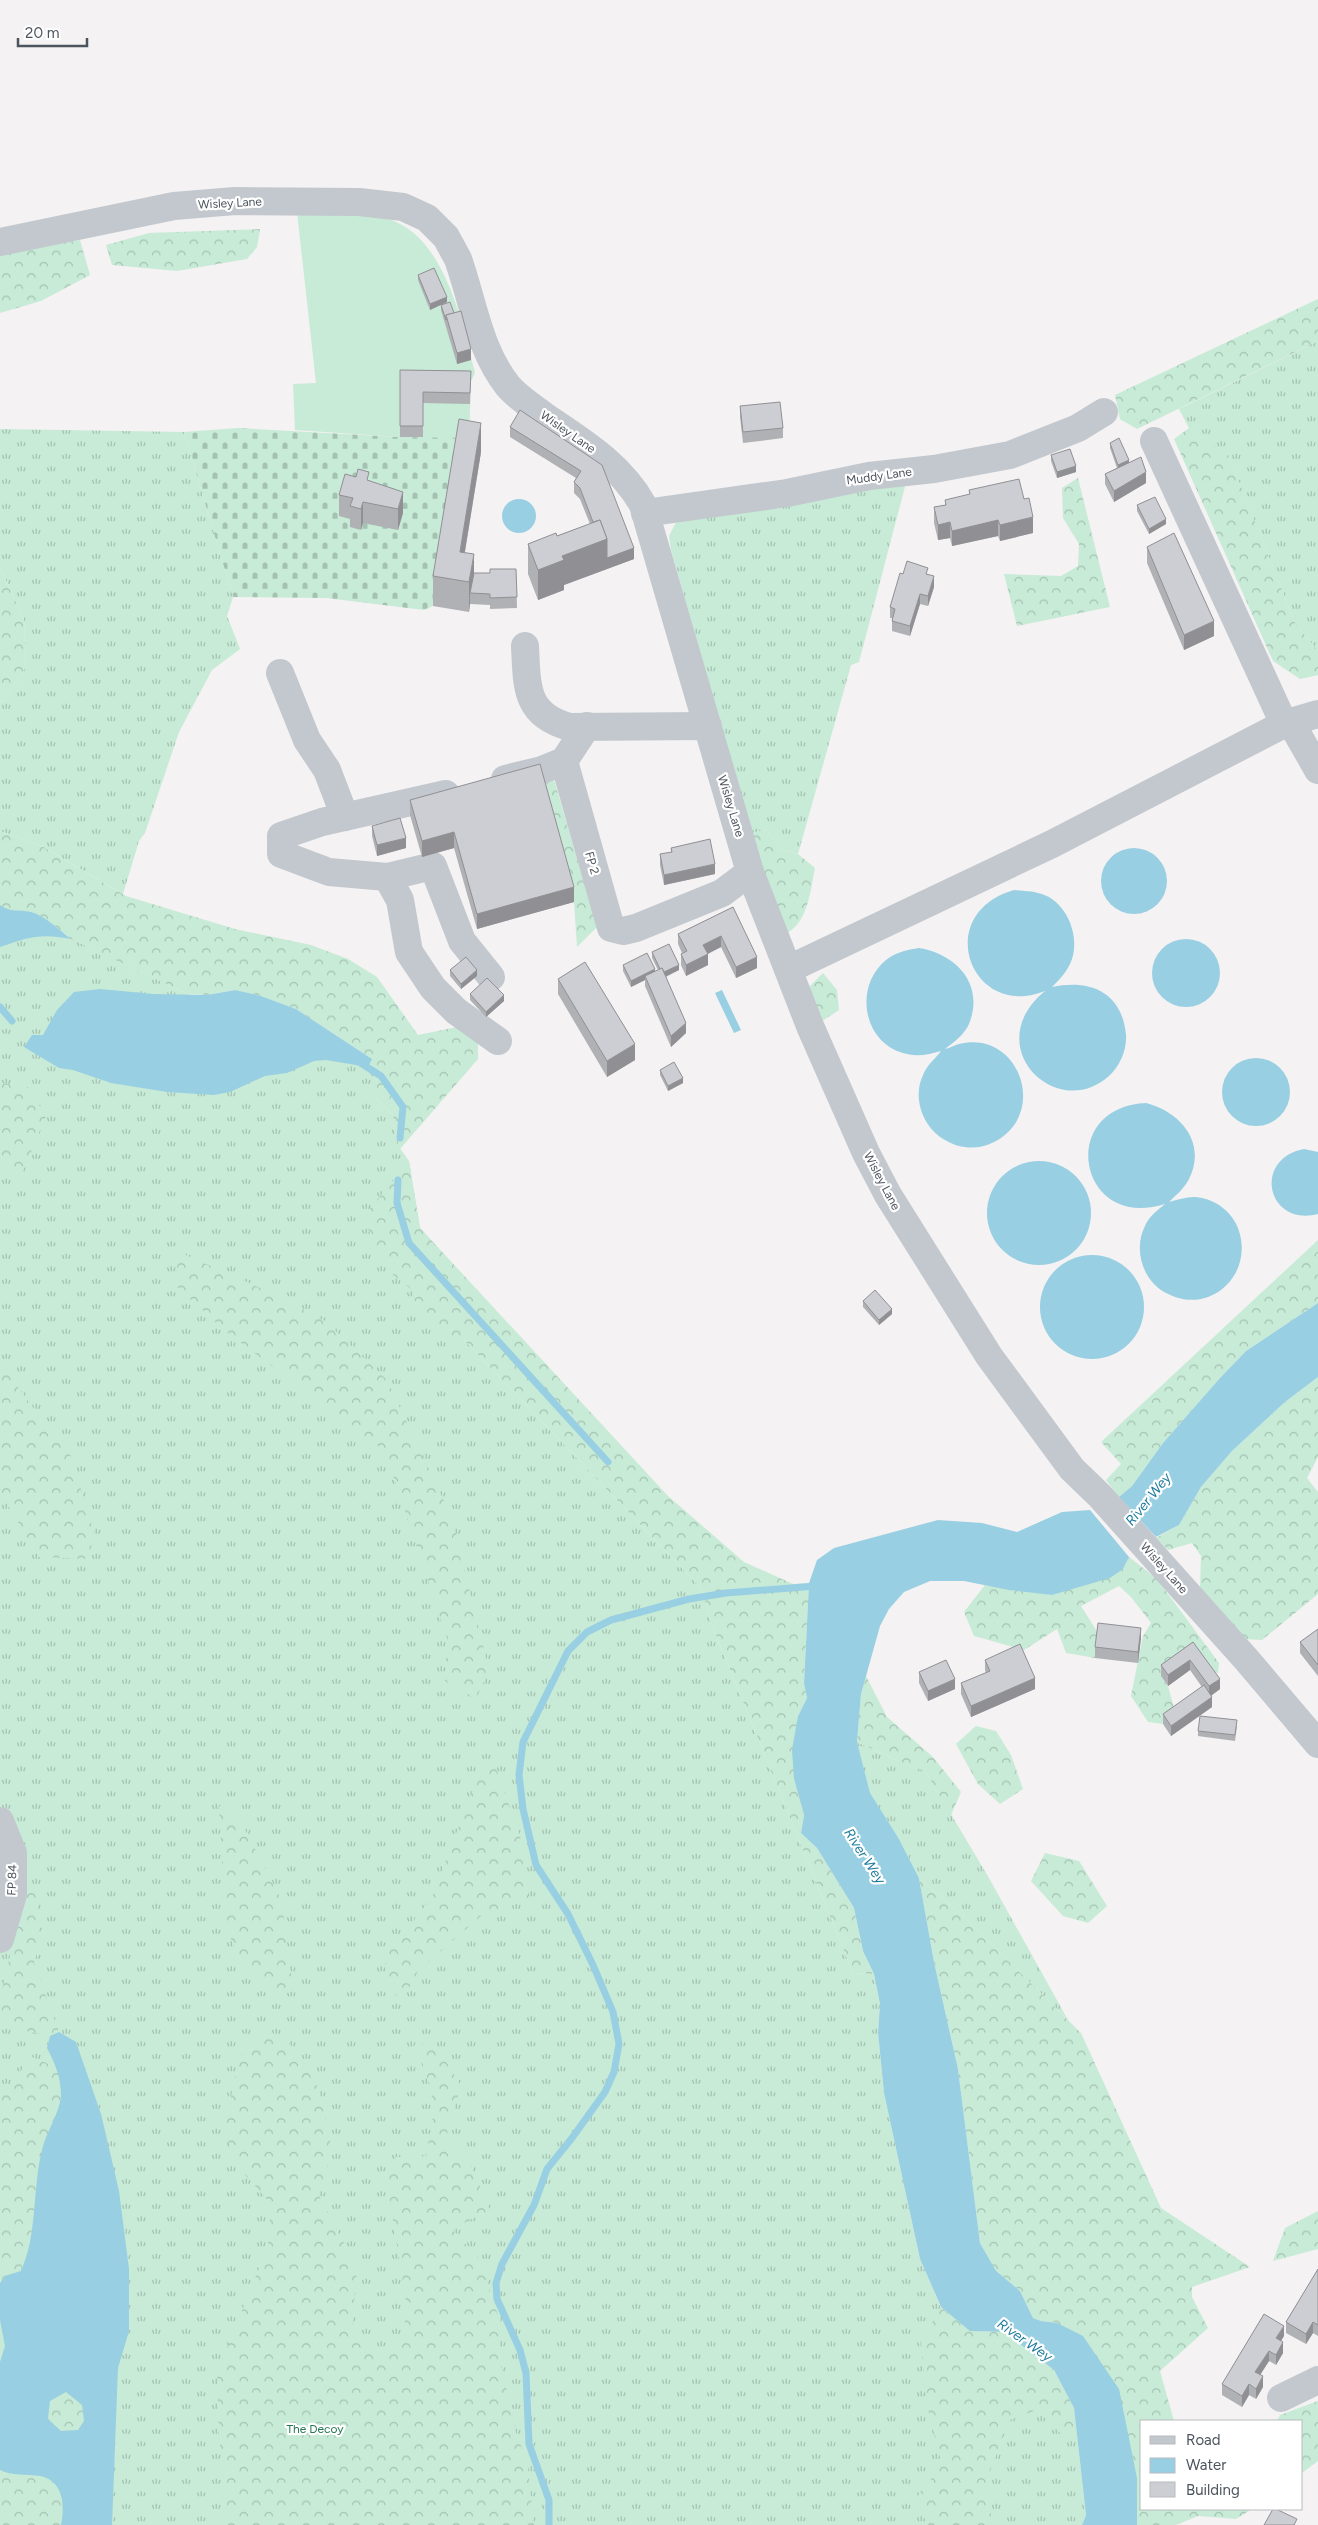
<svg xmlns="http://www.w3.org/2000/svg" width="1318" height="2525" font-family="Figtree,sans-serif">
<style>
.grass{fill:url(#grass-tufts)}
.forest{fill:url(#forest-crowns)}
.cemetery{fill:url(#cemetery-stones)}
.garden{fill:#c7ebd6}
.water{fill:#99cfe2;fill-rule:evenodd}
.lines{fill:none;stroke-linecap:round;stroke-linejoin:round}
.stream{stroke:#99cfe2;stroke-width:7}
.minor{stroke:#c2c8ce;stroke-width:28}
.wall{fill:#b0b1b5}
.shaded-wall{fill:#909094}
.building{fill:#cdced3;stroke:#909094}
.labels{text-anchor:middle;stroke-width:4.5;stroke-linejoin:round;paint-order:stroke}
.street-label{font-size:12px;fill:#4c545d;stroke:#fff}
.park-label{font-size:12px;fill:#247751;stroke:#fff}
.water-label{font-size:14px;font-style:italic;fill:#1f7c9c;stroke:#fff}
</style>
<defs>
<pattern id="grass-tufts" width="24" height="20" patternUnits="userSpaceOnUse" patternTransform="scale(1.25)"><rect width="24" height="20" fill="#c7ebd6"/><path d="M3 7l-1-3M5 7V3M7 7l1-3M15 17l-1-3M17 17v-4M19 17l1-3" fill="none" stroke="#a4c1b1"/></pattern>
<pattern id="forest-crowns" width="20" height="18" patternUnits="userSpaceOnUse" patternTransform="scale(1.25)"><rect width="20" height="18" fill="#c7ebd6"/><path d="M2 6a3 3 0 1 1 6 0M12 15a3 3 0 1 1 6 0" fill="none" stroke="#a4c1b1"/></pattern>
<pattern id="cemetery-stones" width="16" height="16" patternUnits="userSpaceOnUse" patternTransform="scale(1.25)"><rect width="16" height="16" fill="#c7ebd6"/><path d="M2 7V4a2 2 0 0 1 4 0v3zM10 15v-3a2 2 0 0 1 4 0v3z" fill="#a4c1b1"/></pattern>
</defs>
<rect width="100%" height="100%" fill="#f4f2f2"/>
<g class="grass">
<path d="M1318,341v310l-23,-28 -66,-166 -40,-29 -10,-19z"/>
<path d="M0,429l184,3 49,165 -6,19 13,33 -28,21 -33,62 -34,101 -6,8 -16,53 -83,-49 -40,-14v-130l4,-1 22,-33 -2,-47 -24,-53z"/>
<path d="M907,479l-48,183 -8,3 -53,189 -18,-5 -13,-19 -16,3 -80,-283 -2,-14 7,-14z"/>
<path d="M0,905l188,89 184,65 4,39 17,17 4,29 12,17 11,67 60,66 -16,46 237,248 11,37 141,348 21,1 6,30 -2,29 6,60 36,166 21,49 133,100 12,107 -4,10h-1082z"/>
<path d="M857,1742l70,32 62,104 79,142 -104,-103 -45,-39 -20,-39 -30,-46z"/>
</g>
<g class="forest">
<path d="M260,229l-3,18 -10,12 -70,12 -65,-6 -6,-20 43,-12z"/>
<path d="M80,240l10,35 -49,26 -41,12v-61z"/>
<path d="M1318,299v42l-181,88 -17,-10 -5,-24z"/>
<path d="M1189,428l40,28 66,167 23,28v24l-18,4 -27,-18 -99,-222z"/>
<path d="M1078,478l32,129 -93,19 -13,-52 57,2 17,-10 1,-22 -16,-26 -1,-30z"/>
<path d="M0,567l24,53 2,47 -22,33 -4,1z"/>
<path d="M553,776l44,151 -20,20 -3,-45 -34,-122z"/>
<path d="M767,830l13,19 18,5 17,14c-5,24 -7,57 -32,67l-32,-102z"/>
<path d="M0,831l40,14 86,51 109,33 76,16 37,14 29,18 41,58 44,-9 16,13v20l-78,90 -3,-5 -4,-29 -17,-17 -8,-31 4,-8 -76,-50 -35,-13 -27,-6 -27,5 -19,-1 -117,-55 -21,-17 -31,-11 -6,1 -13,-7z"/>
<path d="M823,973l14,17 2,20 -20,13 -13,-33z"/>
<path d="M2,1083l26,4 18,29 -25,60 -21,-6z"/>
<path d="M409,1161l11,67 248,268 76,66 49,22 16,-1 -5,99 3,16 -9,18 -4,63 10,36 -3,18 16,15 37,60 9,43 11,23 -21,-1 -141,-348 -11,-37 -237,-248 -24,-6 -21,-21 -8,-24 -19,-15 -30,-56z"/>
<path d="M1318,1240v63l-72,48 -26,27 -57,65 -31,43 -13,11 -13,-17 15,-16 -20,-22z"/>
<path d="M179,1252l95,42 51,27 62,59 65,138 37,152 -13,29 -31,-18 2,-43 -62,-187 -160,-120 -50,-46z"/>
<path d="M0,1364l71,93 23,75 -5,27 -50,-2 -39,-65z"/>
<path d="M1318,1377v80l-11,21 11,14v102l-56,46 -17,-1 -45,-51 1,-32 -9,-13 -24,7 -12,-12 23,-13 22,-38 31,-36 53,-49z"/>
<path d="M1129,1557l28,22 62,84 -1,10 -12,-3 -13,-17 -32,23 7,10 8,29 -13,9 -15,-2 -17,-26 12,-60 8,-13 -20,-26 -12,-11 -38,20 17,27 -3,25 -29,-5 -9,-24 -33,21 -50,-14 -10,-24 21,-27 67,10 71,-26z"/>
<path d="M866,1676l21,41 46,40 28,35 -10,23 -24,-41 -70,-32 4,-48z"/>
<path d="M976,1726l20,5 15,24 12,34 -23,15 -22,-20 -22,-40z"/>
<path d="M492,1757l28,79 9,64 -47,15 -64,56 -15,29 -17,-11 -1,-32 47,-60 50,-132z"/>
<path d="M219,1806l18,8 45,87 11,90 -17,6 -34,-32 -16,-38z"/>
<path d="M1045,1853l34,8 28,45 -19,17 -25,-7 -32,-35z"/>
<path d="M919,1878l45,39 117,116 80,175 89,59 -58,20v10l16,31 -48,43 14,50h-32v88h110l-16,10 -38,-3 -22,9h-39v-47l-80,-155 -16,-2 -8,-3 -13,-27 -24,-19 -16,-29 -22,-174 -24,-107z"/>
<path d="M34,1886l9,48 -9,29 25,69 -9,4 -38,-8 -12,-16v-13l25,-109z"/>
<path d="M263,2029l24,10 32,50 13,61 -13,46 38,72 -5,59 19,24 15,1 18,-17 2,-34 -19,-117 9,-27 30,-1 8,-45 -4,-26 -16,-40 20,-3 27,44 -16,55 25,22 20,47 -38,19 29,32 18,58 2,46 16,72 10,22 7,66h-312l5,-21 -8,-67 -2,-64 51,-127 3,-42 -31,-35 -16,-37 14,-71z"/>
<path d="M32,2057l26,11 3,29 -19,53 -7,69 -14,52 -16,5 -5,7v-187z"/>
<path d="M1318,2211v38l-45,12 12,-33z"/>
<path d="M941,2307l29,24 34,1 50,38 20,38 3,27h-15l-25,-25 -27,10 -25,64 8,41h-66l-10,-28 25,-32 -15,-59 -6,-64z"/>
<path d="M66,2392l16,13 2,16 -6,9 -17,1 -13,-12 2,-18z"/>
<path d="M1318,2401v60l-16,12v-52h-25l3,-6z"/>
<path d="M0,2470c12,6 27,4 40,6 24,5 25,30 21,49h-61z"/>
</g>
<path class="cemetery" d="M238,428l161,9h56l4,12 -26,157 -9,4 -98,-12 -93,-1 -49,-165z"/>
<path class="garden" d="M297,212c30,0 62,-3 91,7 57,17 74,104 87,154l-4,8 -2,57 -70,-1 -104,-7 -2,-46 23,-1z"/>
<g class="water">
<circle cx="519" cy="516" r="17"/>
<circle cx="1134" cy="881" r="33"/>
<path d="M1014,890c12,1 24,1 35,7 20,12 30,40 23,62 -4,12 -12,20 -20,28 37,-8 70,4 74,48 1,15 -6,31 -17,41 -52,47 -131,-30 -64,-85 -74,30 -114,-77 -31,-101z"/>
<path d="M0,905c10,8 19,4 31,7 15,4 28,18 40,27 -30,-6 -43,-2 -71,8z"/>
<circle cx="1186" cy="973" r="34"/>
<path d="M919,948c37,6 66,36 50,76 -5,11 -15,18 -24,25 5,-1 10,-4 14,-5 61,-15 91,72 33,99 -15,7 -32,6 -47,-3 -22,-12 -33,-42 -22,-65 4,-10 12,-16 18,-24 -11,3 -22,6 -34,3 -44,-9 -54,-67 -21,-94 10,-8 21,-10 33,-12z"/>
<path d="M100,989l53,5 54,1 28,-5 26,6 35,13 76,50 -4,8 -42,-7 -12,1 -27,12 -22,3 -35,16 -16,3 -47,-3 -56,-9 -38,-13 -14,-2 -35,-21 8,-12h11l14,-25 17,-18z"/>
<path d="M722,990l19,40 -7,3 -19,-40z"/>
<circle cx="1256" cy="1092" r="34"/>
<path d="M1146,1103c35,9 61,40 43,76 -5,10 -13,16 -20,23 11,-3 22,-7 33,-4 51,12 53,81 6,99 -17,6 -33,2 -47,-7 -20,-14 -27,-43 -16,-64 4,-10 13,-16 20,-22 -87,28 -109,-97 -19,-101z"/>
<path d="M1304,1149l14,3v62c-51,13 -66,-55 -14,-65z"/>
<circle cx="1039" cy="1213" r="52"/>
<circle cx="1092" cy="1307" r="52"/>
<path d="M1318,1303v74l-33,25 -53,49 -31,36 -22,38 -23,12 -37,-40 13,-11 31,-43 57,-65 26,-27z"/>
<path d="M1090,1510l39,47 -6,12 -13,9 -58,17 -43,-5 -45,-9h-34l-26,11 -15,17 -9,17 -19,68 -4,48 13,51 29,46 20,39 15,84 24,107 22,174 16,28 24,20 13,27 8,3 16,2 26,13 36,53 18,89v47h-55l4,-10 -12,-107 -20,-38 -50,-38 -34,-1 -29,-24 -21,-48 -36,-166 -6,-60 2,-29 -6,-30 -11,-23 -9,-43 -37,-60 -16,-15 3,-18 -10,-36 -2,-29 6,-34 9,-18 -3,-15 5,-100 8,-23 17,-12 104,-28 44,3 35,9 45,-20z"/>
<path d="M59,2032l17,10 25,72 18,77 10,78v62l-11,37 -6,157h-51c4,-19 3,-44 -21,-49 -13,-2 -28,0 -40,-6v-108l5,-16 -5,-26v-37l5,-7 16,-5c17,-38 11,-81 21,-121 4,-18 18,-37 19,-55 0,-17 -6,-32 -14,-47l3,-12zM66,2392l16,13 2,16 -6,9 -17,1 -13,-12 2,-18z"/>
</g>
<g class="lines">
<g class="stream">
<path d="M0,1007l12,14"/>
<path d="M359,1062l22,14 22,31 -3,31"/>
<path d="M398,1180l-1,23 12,40 199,219"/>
<path d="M549,2525v-25l-20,-56 -3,-71 -6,-23 -23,-51 -1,-16 6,-19 32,-59 13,-36 25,-31 33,-46 9,-20 5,-28 -6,-32 -20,-47 -25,-51 -32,-49 -13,-56 -4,-34 4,-33 45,-91 19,-19 24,-12 78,-21 37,-6 90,-7"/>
</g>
<g class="minor">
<path d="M0,242l174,-36 61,-5 124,1 44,5 24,11 19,19 12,22c15,42 21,91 50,127 10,12 25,21 38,31 37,25 75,48 97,88l107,367 60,154 56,127 22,42 101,161 83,113 28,27 146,163 72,85"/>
<path d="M1154,441l130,283"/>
<path d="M645,513l142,-20 82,-17 65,-7 76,-14 68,-27 26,-16"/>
<path d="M525,646c2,41 0,69 45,81l138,-1"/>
<path d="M280,673l27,67 20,30 18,47"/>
<path d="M1290,721l28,49"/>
<path d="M564,761l47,167 12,3 13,-3 86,-35 28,-21"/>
<path d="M505,779l37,-9 22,-9 23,-35"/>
<path d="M446,794l-124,28 -41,14v18l48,18 58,5 13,23 9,52 24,36 23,23 42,30"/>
<path d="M387,877l46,-11 29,75 29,36"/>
<path d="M789,969l263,-125 232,-120 34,-10"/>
<path d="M0,1821l13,32v41l-13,45"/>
<path d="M1281,2398l37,-18"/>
</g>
</g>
<g class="wall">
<path d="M418,275l29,27 -17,8 -12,-30z"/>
<path d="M441,305l30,55 -14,4 -16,-54z"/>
<path d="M400,370l71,1 -1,33 -47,-1v34h-23z"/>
<path d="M740,406l43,22v10l-40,5 -3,-26z"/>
<path d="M510,427l92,38 32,94 -70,26v5l-26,10 -10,-26v-30l29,-8 33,-12 -10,-25 -6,-6v-11l2,-4 -66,-41z"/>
<path d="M1110,443l19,20 17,20 -32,19 -9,-18v-10l12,-6 -7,-20z"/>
<path d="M481,452l-16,100 9,21h16l26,-4 1,39 -27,1v-4l-20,-1 -1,8 -36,-6v-30z"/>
<path d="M1051,455l25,17 -19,6 -6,-17z"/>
<path d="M369,480l34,33 -5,17 -35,-7 -2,7 -11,-3v-8l-11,-3v-21z"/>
<path d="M969,490l55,9 9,34 -33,8 -2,-5 -46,10 -2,-8 -12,2 -4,-17v-16l11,-2v-5l24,-5z"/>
<path d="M1137,505l29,19 -17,10 -12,-23z"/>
<path d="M1147,547l67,89 -30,14 -37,-87z"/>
<path d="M903,574h25l6,13 -6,19 -8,-2 -10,32 -18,-5v-13h-2v-11z"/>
<path d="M410,800l164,102 -97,27 -23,-81 -32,9 -12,-42z"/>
<path d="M372,826l34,22 -29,8 -5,-20z"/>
<path d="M671,848l44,26 -51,11 -4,-20v-11l11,-2z"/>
<path d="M733,907l24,61 -21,10 -15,-31 -13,7v11l-22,11 -5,-11v-11l1,-1 -4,-9v-10z"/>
<path d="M652,952l27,18 -13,7 20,56 -15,14 -26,-61v-6l-14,7 -8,-16v-6l32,6 3,-1 -6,-12z"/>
<path d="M450,970l27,6 -16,13 -11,-13z"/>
<path d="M558,979l77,81 -28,17 -49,-83z"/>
<path d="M470,994l34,7 -18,16 -16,-17z"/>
<path d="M660,1070l23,13 -15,8 -8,-16z"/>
<path d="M863,1301l29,13 -13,11 -16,-18z"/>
<path d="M1318,1629v47l-18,-23v-11z"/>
<path d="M1141,1638l-3,25 -43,-5v-11z"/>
<path d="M1193,1642l27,47 -9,7 1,11 -41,29 -8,-12v-10l39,-27 -12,-17 -22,16 -7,-10v-11z"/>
<path d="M985,1660l50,29 -64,28 -10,-23v-11l25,-10 -1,-3z"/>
<path d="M919,1672l36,17 -27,12 -9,-18z"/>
<path d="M1237,1726l-2,15 -37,-5v-5z"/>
<path d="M1318,2269v67l-5,-3 -7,11 -20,-11v-11z"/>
<path d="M1284,2336l-3,5 2,12 -7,12 -7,-4 -9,14 3,12 -7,12 -7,-4 -7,12 -20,-12v-11z"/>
</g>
<g class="shaded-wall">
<path d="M447,297v5l-17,8v-6z"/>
<path d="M471,349v11l-14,4v-11z"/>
<path d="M481,423v29l-21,129v-29z"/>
<path d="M1129,460v5l-11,6v-6z"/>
<path d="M1076,466v6l-19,6v-6z"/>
<path d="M1146,472v11l-32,19v-11z"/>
<path d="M403,492v21l-5,17v-21z"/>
<path d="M363,502v21l-2,7v-21z"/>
<path d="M1033,517v16l-33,8v-16z"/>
<path d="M1166,519v5l-17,10v-5z"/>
<path d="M998,520v16l-46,10v-15z"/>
<path d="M950,522v16l-12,2v-15z"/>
<path d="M607,539l27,9v11l-70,26v5l-26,10v-30l24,-14z"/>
<path d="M474,554v30l-4,9v11l-1,8v-30z"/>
<path d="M934,576v11l-6,19v-10z"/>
<path d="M920,594v10l-10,32v-10z"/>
<path d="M1214,621v15l-30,14v-15z"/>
<path d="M454,832v16l-32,9v-16z"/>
<path d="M406,838v10l-29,8v-11z"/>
<path d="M715,864v10l-51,11v-10z"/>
<path d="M574,887v15l-97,27v-15z"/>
<path d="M721,936v11l-18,9v-11z"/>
<path d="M708,954v11l-22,11v-11z"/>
<path d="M757,957v11l-21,10v-11z"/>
<path d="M679,965v5l-17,8v-5z"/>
<path d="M655,969v6l-10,1v4l-14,7v-6z"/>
<path d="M477,970v6l-16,13v-5z"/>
<path d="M504,995v6l-18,16v-5z"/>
<path d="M686,1023v10l-15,14v-11z"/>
<path d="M635,1044v16l-28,17v-16z"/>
<path d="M683,1078v5l-15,8v-5z"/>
<path d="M892,1309v5l-13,11v-5z"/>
<path d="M1141,1628v10l-3,25v-11z"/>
<path d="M1190,1660v10l-22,16v-11z"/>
<path d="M1035,1678v11l-64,28v-11z"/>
<path d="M955,1679v10l-27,12v-10z"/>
<path d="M1220,1679v10l-11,8v-11z"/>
<path d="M1212,1697v10l-41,29v-10z"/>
<path d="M1313,2322v11l-7,11v-10z"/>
<path d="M1284,2326v10l-8,13v-11z"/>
<path d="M1283,2342v11l-7,12v-10z"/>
<path d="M1269,2351v10l-14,22v-11z"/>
<path d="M1263,2376v11l-7,12v-10z"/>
<path d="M1249,2384v11l-7,12v-11z"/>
</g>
<g class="building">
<path d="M434,268l13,29 -17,7 -12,-29z"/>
<path d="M450,302l4,11 -8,2v5l-5,-15z"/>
<path d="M461,311l10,38 -14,4 -11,-38z"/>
<path d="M400,370l71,1 -1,22 -47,-1v34h-23z"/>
<path d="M780,402l3,26 -40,4 -3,-26z"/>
<path d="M520,410l82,55 32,83 -27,10v-19l-7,-19 -7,2 -13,-34 -6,-6 7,-11 -71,-44z"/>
<path d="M459,419l22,4 -21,129 14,2 -5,28 -36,-6z"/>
<path d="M1119,438l10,22 -11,5 -8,-22z"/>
<path d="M1070,449l6,17 -19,6 -6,-17z"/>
<path d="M1141,457l5,15 -32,19 -9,-17z"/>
<path d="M358,469l11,3 -2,8 36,12 -5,17 -35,-7 -2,7 -11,-3 3,-8 -14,-3 6,-21 11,3z"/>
<path d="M1019,479l5,20 5,-1 4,19 -33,8 -2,-5 -46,11 -2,-9 -12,3 -4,-18 12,-2 -1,-5 25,-6 -1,-4z"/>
<path d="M1155,497l11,22 -17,10 -12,-24z"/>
<path d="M600,520l7,19 -45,17 2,4 -26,10 -10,-26 28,-11 1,3z"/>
<path d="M1174,533l40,88 -30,14 -37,-88z"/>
<path d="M907,561l21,7 -2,6 8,2 -6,20 -8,-2 -10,32 -18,-5 3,-12 -5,-2 10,-34 3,1z"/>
<path d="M490,569h26l1,28 -27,1v-4l-20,-1 4,-20h16z"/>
<path d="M540,764l34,123 -97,27 -23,-82 -32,9 -12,-41z"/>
<path d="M400,818l6,20 -29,7 -5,-19z"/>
<path d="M710,839l5,25 -51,11 -4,-21 12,-2 -1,-4z"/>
<path d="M733,907l24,50 -21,10 -15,-31 -18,9 5,9 -22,11 -5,-11 6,-3 -9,-17z"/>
<path d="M669,944l10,21 -15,7 -2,-4 -2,1 -8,-17z"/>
<path d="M647,953l8,16 -24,12 -8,-16z"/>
<path d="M466,957l11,13 -16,14 -11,-14z"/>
<path d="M585,962l50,82 -28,17 -49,-82z"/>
<path d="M662,968l24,55 -15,13 -26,-60z"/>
<path d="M487,978l17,17 -18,17 -16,-18z"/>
<path d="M674,1062l9,16 -15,8 -8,-16z"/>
<path d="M875,1290l17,19 -13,11 -16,-19z"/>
<path d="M1098,1623l43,5 -3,24 -43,-5z"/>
<path d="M1318,1629v36l-18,-23z"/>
<path d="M1193,1642l27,37 -11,7 -19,-26 -22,15 -7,-10z"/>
<path d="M1020,1644l15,34 -64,28 -10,-23 29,-12 -5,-11z"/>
<path d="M946,1660l9,19 -27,12 -9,-19z"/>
<path d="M1204,1685l8,12 -41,29 -8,-12z"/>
<path d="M1200,1716l37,4 -2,15 -37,-4z"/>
<path d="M1318,2269v56l-5,-3 -7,12 -20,-12z"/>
<path d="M1264,2314l20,12 -8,12 7,4 -7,13 -7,-4 -14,21 8,4 -7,13 -7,-5 -7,12 -20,-12z"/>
<path d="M1273,2509h3l21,10 -3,6h-30z"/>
</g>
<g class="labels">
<g class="street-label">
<text transform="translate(230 203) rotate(-3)" y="4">Wisley Lane</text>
<text transform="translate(568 432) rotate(35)" y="4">Wisley Lane</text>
<text transform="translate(879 476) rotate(-8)" y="4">Muddy Lane</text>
<text transform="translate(731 806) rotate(73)" y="4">Wisley Lane</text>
<text transform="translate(592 863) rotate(74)" y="4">FP 2</text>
<text transform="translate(882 1181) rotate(62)" y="4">Wisley Lane</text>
<text transform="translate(1164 1568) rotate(48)" y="4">Wisley Lane</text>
<text transform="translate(12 1880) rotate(-88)" y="4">FP 84</text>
</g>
<g class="park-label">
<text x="315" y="2433">The Decoy</text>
</g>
<g class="water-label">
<text transform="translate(1148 1499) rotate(-51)" y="5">River Wey</text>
<text transform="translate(865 1856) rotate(57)" y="5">River Wey</text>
<text transform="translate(1025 2340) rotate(35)" y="5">River Wey</text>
</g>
</g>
<rect x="1140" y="2420" width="162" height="90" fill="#ffffff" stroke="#b7bbbe"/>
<rect x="1150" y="2436" width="25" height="8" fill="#c2c8ce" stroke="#b7bbbe"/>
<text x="1186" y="2445" font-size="15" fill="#4c545d">Road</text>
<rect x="1150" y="2458" width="25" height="15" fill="#99cfe2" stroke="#b7bbbe"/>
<text x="1186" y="2470" font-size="15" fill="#4c545d">Water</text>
<rect x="1150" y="2482" width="25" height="15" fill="#cdced3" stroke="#b7bbbe"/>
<text x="1186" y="2495" font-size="15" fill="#4c545d">Building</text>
<path d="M18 38v8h69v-8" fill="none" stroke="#4c545d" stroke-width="2.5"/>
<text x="25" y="38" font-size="15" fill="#4c545d" stroke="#ffffff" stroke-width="4" paint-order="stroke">20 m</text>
</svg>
